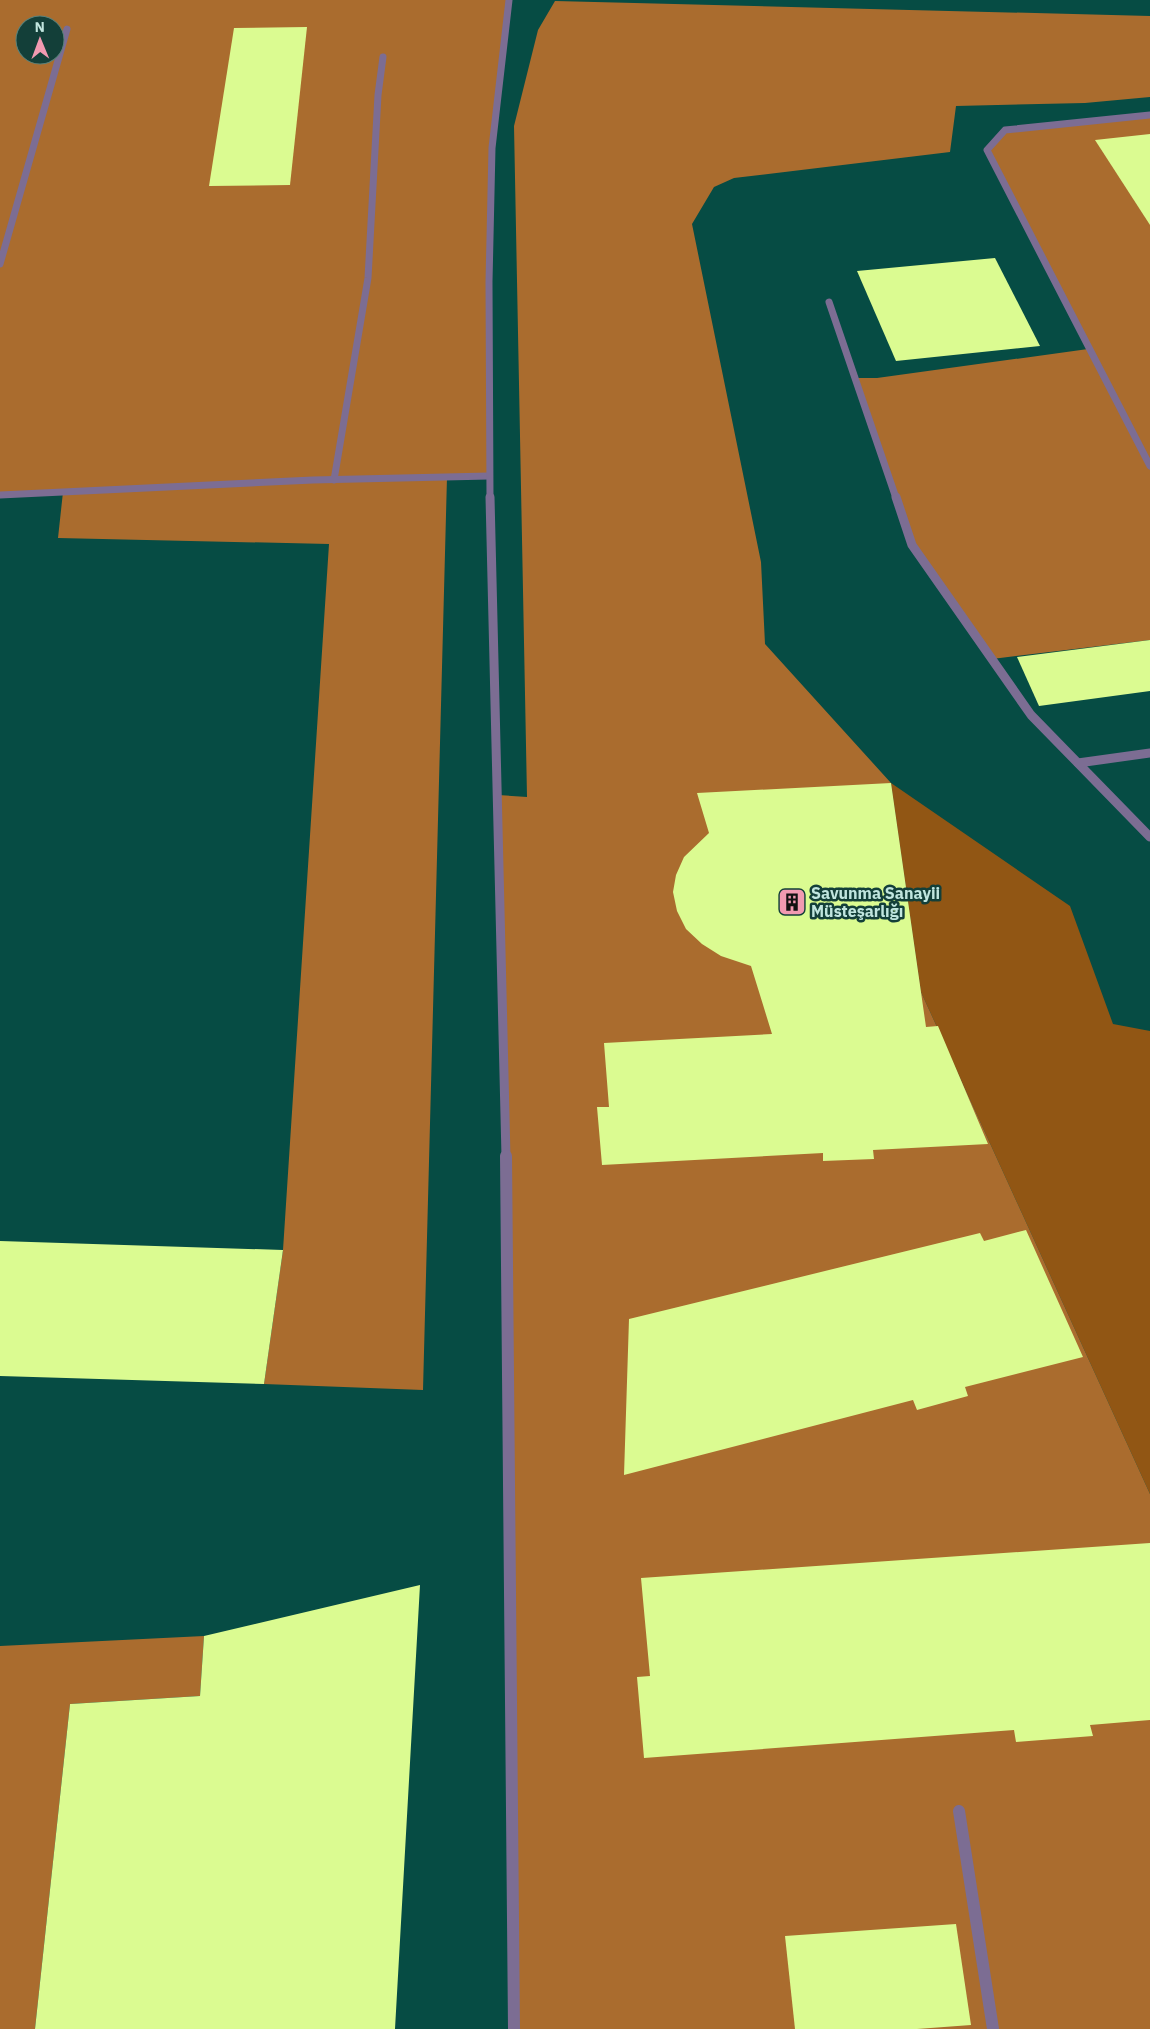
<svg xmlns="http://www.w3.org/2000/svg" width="1150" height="2029" font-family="'IBM Plex Sans',sans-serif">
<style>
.green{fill:#915614}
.forest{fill:#aa6c2e;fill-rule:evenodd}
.building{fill:#dbfb91}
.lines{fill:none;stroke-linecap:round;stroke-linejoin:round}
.lane-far2{stroke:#7c6d93;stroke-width:7}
.lane-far1{stroke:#7c6d93;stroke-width:9}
.lane{stroke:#7c6d93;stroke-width:12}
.labels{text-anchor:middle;stroke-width:5;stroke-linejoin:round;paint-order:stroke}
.poi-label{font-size:16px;font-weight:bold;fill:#c1e6df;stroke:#133f39;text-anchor:start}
</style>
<rect width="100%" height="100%" fill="#064c44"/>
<path class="green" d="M891,783l179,123 43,118 37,7v463l-229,-502z"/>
<g class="forest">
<path d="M0,0h509l-17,148 -3,328 -42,1 -24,913 -159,-6 19,-134 46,-706 -271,-6 5,-46 -63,3zM25,25h30v30h-30z"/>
<path d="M555,1l595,15v81l-65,6 -129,3 -6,46 -216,26 -20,9 -22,37 69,338 4,82 126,139 30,209 229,502v535h-636l-16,-1234 29,2 -13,-671 24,-96z"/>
<path d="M1150,115v525l-158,19 -80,-114 -57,-167h22l211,-29 -101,-199 18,-20z"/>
<path d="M204,1636l-4,60 -130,8 -35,325h-35v-383z"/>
</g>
<g class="building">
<path d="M307,27l-17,158 -81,1 25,-158z"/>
<path d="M1150,134v91l-55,-85z"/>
<path d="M995,258l45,88 -144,15 -39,-90z"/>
<path d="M1150,640v51l-111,15 -22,-49z"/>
<path d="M891,783l35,244 12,-1 50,118 -115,6 1,9 -51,2v-8l-221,12 -5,-58h12l-5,-64 168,-9 -21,-68 -30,-10 -19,-12 -16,-15 -9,-18 -4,-19 3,-17 8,-18 25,-24 -12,-40z"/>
<path d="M1026,1230l57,127 -118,30 3,9 -51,14 -4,-10 -289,75 5,-156 351,-86 4,8z"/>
<path d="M0,1241l283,9 -19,134 -264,-8z"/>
<path d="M1150,1543v177l-60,5 3,11 -77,6 -2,-12 -370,28 -7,-81 13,-1 -9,-98z"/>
<path d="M420,1585l-25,444h-360l35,-325 130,-8 4,-60z"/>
<path d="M956,1924l15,101 -54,4h-122l-10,-93z"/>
</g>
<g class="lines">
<g class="lane-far2">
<path d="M1150,115l-145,15 -18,20 163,316"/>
<path d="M0,264l67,-235"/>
<path d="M829,302l67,196"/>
<path d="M334,480l34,-202 10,-183 5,-38"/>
<path d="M0,495l313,-15 176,-4"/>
<path d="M490,498l-1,-216 3,-134 17,-148"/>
</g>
<g class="lane-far1">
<path d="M490,497l16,660"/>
<path d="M896,497l16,48 119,170 119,122"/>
<path d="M1078,763l72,-10"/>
</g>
<g class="lane">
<path d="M506,1156l8,873"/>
<path d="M959,1811l34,218"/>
</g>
</g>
<defs>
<g id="building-square" transform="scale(1.4375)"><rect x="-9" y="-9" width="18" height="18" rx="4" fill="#f19ab1" stroke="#133f39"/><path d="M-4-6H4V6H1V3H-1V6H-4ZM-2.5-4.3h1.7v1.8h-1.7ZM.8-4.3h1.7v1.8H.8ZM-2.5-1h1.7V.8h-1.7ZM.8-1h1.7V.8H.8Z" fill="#111"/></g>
</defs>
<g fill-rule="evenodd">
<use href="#building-square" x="792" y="902"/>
</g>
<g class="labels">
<g class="poi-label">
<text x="811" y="899">Savunma Sanayii<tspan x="811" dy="18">Müsteşarlığı</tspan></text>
</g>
</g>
<g transform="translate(40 40) rotate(359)"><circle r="24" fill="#133f39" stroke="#59827b"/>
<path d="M0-4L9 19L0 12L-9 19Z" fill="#f19ab1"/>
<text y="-8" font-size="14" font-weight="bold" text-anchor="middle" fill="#c1e6df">N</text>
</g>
</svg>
